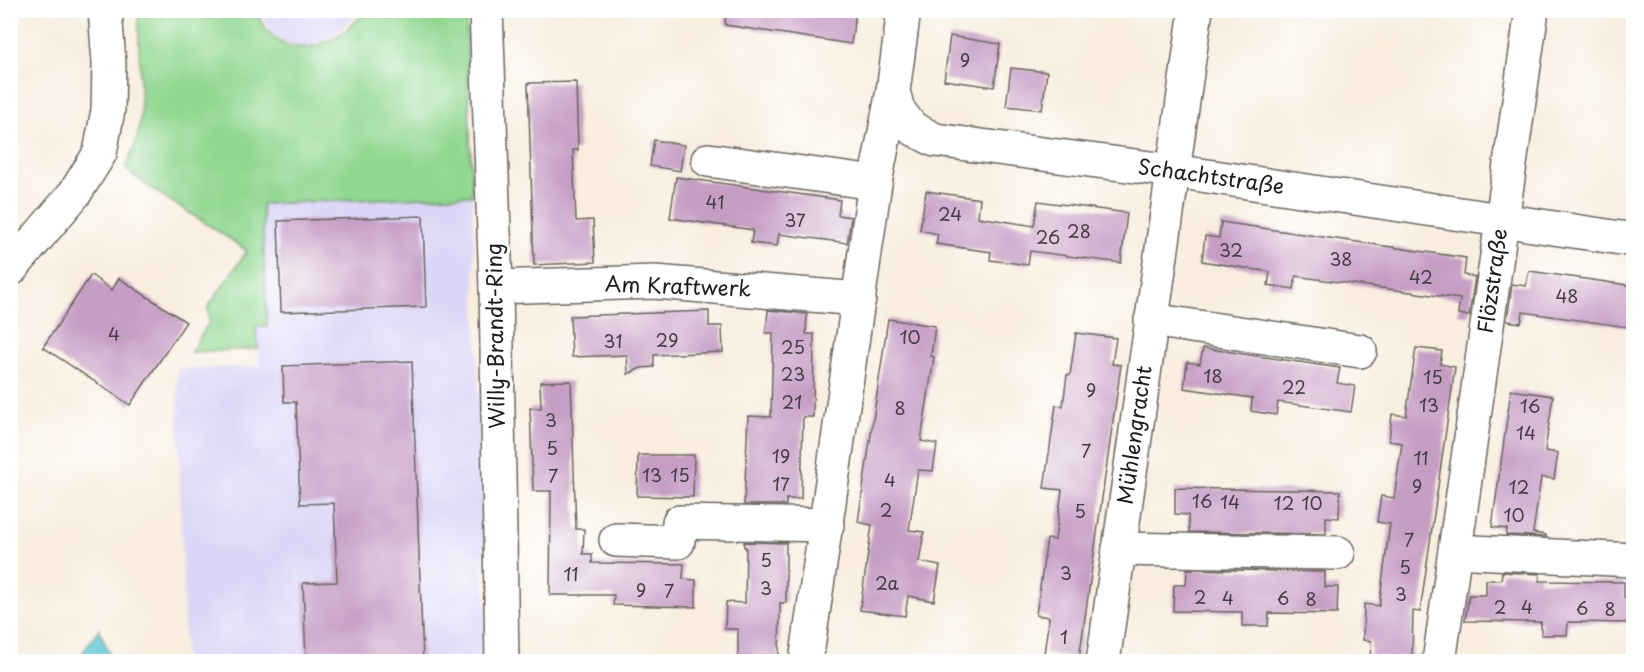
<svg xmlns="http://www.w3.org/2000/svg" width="1644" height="672" font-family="'Playpen Sans',sans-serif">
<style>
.built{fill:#dcd6f6}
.green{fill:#91d790;stroke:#567a56;stroke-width:1.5}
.water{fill:#5bc8d0;stroke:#3c7276;stroke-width:1.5}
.building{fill:#c69ec4}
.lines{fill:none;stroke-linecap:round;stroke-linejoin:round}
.minor-casing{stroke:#696560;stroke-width:36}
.minor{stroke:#fff;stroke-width:33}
.labels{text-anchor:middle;stroke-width:6;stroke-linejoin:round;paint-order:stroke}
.number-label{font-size:18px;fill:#463c46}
.street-label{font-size:21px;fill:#1c1c1c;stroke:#fff}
</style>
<rect width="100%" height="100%" fill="#fff"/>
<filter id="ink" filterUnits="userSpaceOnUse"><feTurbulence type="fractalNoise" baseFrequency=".0167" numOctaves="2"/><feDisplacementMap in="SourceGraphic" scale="12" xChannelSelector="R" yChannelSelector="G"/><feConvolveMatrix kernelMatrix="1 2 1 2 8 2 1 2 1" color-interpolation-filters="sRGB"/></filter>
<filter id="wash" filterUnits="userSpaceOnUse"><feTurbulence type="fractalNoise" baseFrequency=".008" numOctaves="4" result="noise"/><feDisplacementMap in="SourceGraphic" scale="24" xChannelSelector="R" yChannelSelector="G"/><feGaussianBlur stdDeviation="1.35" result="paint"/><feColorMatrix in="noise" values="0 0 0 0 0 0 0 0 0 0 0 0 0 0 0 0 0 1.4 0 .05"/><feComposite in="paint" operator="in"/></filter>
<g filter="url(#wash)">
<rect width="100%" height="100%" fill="#f8edde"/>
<g class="built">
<path d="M259,11h103l-28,24 -20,10 -20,1 -21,-11z"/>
<path d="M472,195l16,466h-303l-8,-292 82,-3 -3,-39 11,-1 -5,-122z"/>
</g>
<path class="green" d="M138,11h118c23,57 78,39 109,0h101l6,184 -210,9 5,123h-11l2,22 -67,3 18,-29 -1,-16 39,-56c-39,-29 -83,-51 -122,-82l12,-29 4,-27z"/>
<path class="water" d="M99,629l13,32h-35z"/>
<g id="blocks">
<g class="building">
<path d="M726,10h130l-5,34 -126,-19z"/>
<path d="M950,36l50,8 -6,43 -50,-7z"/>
<path d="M1011,68l36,4 -5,38 -36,-4z"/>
<path d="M576,82l2,68h-5l3,71 17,-1 2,42 -61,3 -6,-182z"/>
<path d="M654,140l30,5 -4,26 -30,-5z"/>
<path d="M676,177l164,23 -2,15 13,2 -4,26 -68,-9 -2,12 -26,-3 2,-13 -83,-12z"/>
<path d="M926,191l54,8 -2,18 56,9 4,-25 89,12 -6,50 -91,-12 -2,14 -38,-5 1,-8 -55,-8 2,-10 -18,-4z"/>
<path d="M423,216l3,91 -145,5 -3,-91z"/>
<path d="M1221,222l245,36 -2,17 11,2 -6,39 -11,-2 2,-15 -164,-23 -2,13 -26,-4 2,-13 -68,-11 3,-25 14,2z"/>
<path d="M1529,271l105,15v42l-111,-16 -2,11 -14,-2 5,-37 14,2z"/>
<path d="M91,275l21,15 7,-12 67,44 -56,83 -87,-58z"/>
<path d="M768,310l39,4 -1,20h8l-1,83h-10l-2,82h-15v6h-42l4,-89 23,1 2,-84h-7z"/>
<path d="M709,311v15h13l1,26 -69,3v12l-13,1 -13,6 -1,-19 -55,2 -2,-41z"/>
<path d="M888,319l47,7 -4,30 3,1 -13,84 16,3 -4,27 -15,-1 -9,60 15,2 -5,30 21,4 -6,35 -26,-5 -3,20 -45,-6 12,-85 -14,-3z"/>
<path d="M1076,333l40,5 -4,26 9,1 -42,294 -35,-5 5,-37 -13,-2 11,-76 8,1 7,-50 -18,-2 12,-83 7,1 4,-31h3z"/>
<path d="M1203,348l137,20 -3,15 18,3 -4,26 -73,-10 -2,13 -25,-4 1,-13 -68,-10 3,-26 13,2z"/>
<path d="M1416,348l26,3 -2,13 15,3 -35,245 -7,-1 -1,51h-42l1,-21 -8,-1 1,-36 15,2 11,-82 -13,-2 4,-26 13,2 8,-55 -13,-2 3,-27 14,2z"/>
<path d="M412,361l11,301h-117l-3,-79 34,-1 -3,-79 -34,1 -4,-102h-12l-1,-36z"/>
<path d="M571,381l5,148h8l-1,25h9v9l92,1 -1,15 13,1v27l-83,-2 1,-10h-64l1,-104h-18l-3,-83h11l-1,-26z"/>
<path d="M1511,390l42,6 -8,55 13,2 -4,26 -13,-2 -8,56 13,2v2l-40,-2 1,-6 -15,-2z"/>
<path d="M638,455h56l-1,42 -56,-1z"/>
<path d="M1175,488l165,3 -1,27 -13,-1v17l-137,-2 -1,-17 -13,-1z"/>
<path d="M744,542l42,1v60h-6l-1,55 -41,-1v-28h-13l1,-27 19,1 1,-56h-2z"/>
<path d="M1187,569l138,3v15h13l-1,27 -68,-1 -1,13h-26v-14l-69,-1 1,-26h12z"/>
<path d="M1502,572l38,2 -1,7 85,1v15h10v26l-66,-1 -1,13h-26v-13l-76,-1 4,-26h17v-15h15z"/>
</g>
</g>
</g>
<g filter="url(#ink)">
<use href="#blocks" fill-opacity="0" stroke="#696560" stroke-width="1.5"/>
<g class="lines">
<g class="minor-casing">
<g id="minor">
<path d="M486,10l10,277 6,375"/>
<path d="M904,10l-11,81 5,19 14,18 23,12 239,31 460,69"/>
<path d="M708,160l167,23"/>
<path d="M10,270l65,-77 25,-40 8,-43 1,-47 -4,-53"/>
<path d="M496,287l159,-5 204,17"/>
<path d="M1151,320l209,31"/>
<path d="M616,540l62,2 1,-20 148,3"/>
<path d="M1119,549l219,4"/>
<path d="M1455,551l178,9"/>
<path d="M806,662l69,-479 18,-92"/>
<path d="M1103,662l93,-652"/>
<path d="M1439,662l93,-652"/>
</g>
</g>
<use href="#minor" class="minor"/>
</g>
</g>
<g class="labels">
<g class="number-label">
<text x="965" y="67">9</text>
<text x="715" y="209">41</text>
<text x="950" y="221">24</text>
<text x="795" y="227">37</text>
<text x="1079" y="238">28</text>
<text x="1048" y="244">26</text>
<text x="1231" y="257">32</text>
<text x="1341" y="266">38</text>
<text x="1421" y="284">42</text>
<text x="1567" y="303">48</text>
<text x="114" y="341">4</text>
<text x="910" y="344">10</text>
<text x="667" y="347">29</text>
<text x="613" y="348">31</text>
<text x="793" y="354">25</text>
<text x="793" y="381">23</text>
<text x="1213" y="383">18</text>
<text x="1433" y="384">15</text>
<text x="1294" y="394">22</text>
<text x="1091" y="397">9</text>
<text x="792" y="409">21</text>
<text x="1429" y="412">13</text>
<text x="1530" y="413">16</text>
<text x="900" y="415">8</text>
<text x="551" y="427">3</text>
<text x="1526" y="440">14</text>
<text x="552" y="455">5</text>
<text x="1086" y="458">7</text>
<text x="781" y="463">19</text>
<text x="1421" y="465">11</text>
<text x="652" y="482">13</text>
<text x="680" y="482">15</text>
<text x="553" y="483">7</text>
<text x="890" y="487">4</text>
<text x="781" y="491">17</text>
<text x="1417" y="493">9</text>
<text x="1519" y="494">12</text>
<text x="1202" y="508">16</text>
<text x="1230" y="509">14</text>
<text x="1284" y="510">12</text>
<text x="1312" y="510">10</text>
<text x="886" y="517">2</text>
<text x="1080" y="518">5</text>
<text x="1514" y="522">10</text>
<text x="1409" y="547">7</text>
<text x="766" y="567">5</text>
<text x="1405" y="574">5</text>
<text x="1066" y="580">3</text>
<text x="571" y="581">11</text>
<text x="887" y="590">2a</text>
<text x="766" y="595">3</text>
<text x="641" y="597">9</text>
<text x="669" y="598">7</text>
<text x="1401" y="601">3</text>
<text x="1200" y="604">2</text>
<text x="1228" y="605">4</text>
<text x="1283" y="605">6</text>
<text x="1311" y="606">8</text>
<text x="1500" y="614">2</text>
<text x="1527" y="614">4</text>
<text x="1582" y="615">6</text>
<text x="1610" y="616">8</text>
<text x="1064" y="644">1</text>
</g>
<g class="street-label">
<text transform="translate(1211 177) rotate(8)" y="7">Schachtstraße</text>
<text transform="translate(1493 281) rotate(-82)" y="7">Flözstraße</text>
<text transform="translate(678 287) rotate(2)" y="7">Am Kraftwerk</text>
<text transform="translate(496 336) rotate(-91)" y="7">Willy-Brandt-Ring</text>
<text transform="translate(1135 435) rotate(-82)" y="7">Mühlengracht</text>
</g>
</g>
<rect width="1644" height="672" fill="none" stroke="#fff" stroke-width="36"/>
</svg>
